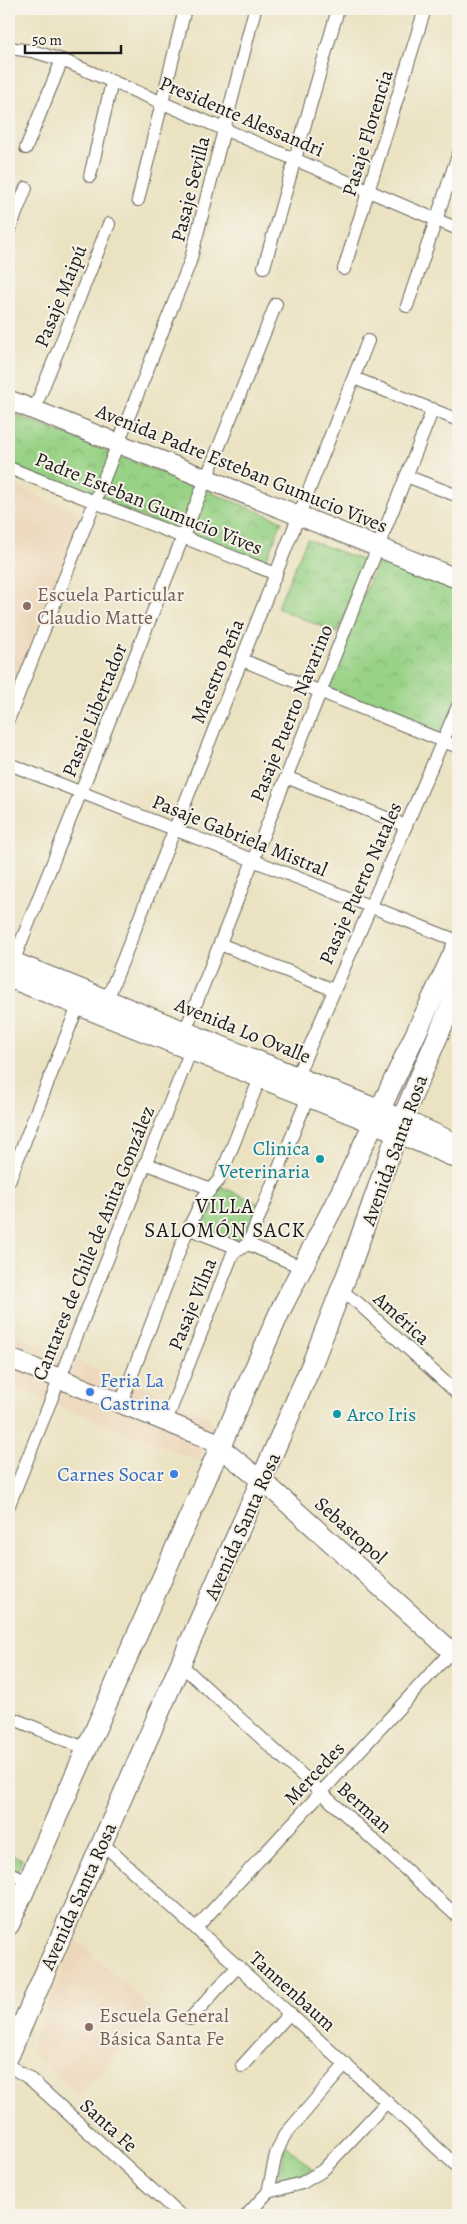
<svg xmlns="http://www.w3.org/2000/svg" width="467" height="2224" font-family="Alegreya,serif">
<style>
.built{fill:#ecd7ba}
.park{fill:url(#park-crowns);stroke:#5a7751}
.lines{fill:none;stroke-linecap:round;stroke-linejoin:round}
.street-casing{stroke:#646156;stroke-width:14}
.secondary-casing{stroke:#646156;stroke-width:21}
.primary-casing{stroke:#646156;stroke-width:22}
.street{stroke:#fff;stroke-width:12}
.secondary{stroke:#fff;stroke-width:19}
.primary{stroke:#fff;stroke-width:20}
.education-dot{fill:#8d6e63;stroke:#f7f3e8;stroke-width:2}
.culture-dot{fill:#0f9aa8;stroke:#f7f3e8;stroke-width:2}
.shop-dot{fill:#3f7fe0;stroke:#f7f3e8;stroke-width:2}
.labels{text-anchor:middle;stroke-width:4;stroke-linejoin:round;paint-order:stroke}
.street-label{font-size:20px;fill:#1c1c1c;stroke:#f7f3e8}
.education-label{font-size:20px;fill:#785e54;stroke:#f7f3e8;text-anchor:start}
.culture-label{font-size:20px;fill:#0d838f;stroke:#f7f3e8;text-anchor:end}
.shop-label{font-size:20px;fill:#366cbe;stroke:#f7f3e8;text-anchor:start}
.neighbourhood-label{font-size:21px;letter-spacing:1px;fill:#1c1c1c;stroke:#f7f3e8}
</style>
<defs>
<pattern id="park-crowns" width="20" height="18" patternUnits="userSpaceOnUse" patternTransform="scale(1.25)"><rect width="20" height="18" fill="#98d286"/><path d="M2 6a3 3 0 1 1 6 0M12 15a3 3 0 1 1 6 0" fill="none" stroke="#82b473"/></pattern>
</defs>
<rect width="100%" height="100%" fill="#f7f3e8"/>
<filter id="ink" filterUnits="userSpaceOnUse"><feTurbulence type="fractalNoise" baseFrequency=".02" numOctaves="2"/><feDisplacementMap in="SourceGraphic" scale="10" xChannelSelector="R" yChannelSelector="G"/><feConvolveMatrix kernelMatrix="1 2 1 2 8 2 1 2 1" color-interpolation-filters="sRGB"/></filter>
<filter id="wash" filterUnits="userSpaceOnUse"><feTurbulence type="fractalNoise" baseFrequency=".0096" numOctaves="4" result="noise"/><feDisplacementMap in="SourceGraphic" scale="20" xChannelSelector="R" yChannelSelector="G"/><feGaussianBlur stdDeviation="1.12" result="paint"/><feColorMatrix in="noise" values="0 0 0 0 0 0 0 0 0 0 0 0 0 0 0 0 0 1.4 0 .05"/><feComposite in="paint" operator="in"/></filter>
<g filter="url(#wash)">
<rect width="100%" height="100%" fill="#ebe2c1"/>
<g class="built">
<path d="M9,484l74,30 -74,184z"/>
<path d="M9,1334l162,64 38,20 5,6 -15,37 -190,-75z"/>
<path d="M76,1939l79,73 -76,84 -46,-42 -1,-11z"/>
</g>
<g class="park">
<path d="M9,412l273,109 -18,45 -255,-102z"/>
<path d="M307,539l60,23 -30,71 -60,-25z"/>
<path d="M379,558l79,29v109l-16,38 -114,-42 -2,-6z"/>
<path d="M222,1187l38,17c-8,18 -10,34 -30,40l-35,-16 14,-30z"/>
<path d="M9,1853l13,6 -5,13 -8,-2z"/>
<path d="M286,2145l27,25 -33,11 -2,-5z"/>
</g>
</g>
<g filter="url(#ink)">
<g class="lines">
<g class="street-casing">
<g id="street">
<path d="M9,48l23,3 30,9 396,169"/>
<path d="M26,148l36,-88"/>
<path d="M90,176l22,-94"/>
<path d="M138,200l47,-191"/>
<path d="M9,231l17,-43"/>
<path d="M264,267l74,-258"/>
<path d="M344,269l81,-260"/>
<path d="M407,306l51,-151"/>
<path d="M354,378l104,42"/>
<path d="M34,410l75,-186"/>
<path d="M9,468l267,106"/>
<path d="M406,476l52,20"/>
<path d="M242,660l216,87"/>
<path d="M9,718l181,-456 65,-253"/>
<path d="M9,764l449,177"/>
<path d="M286,777l120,49"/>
<path d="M220,944l114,46"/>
<path d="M13,962l263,-658"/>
<path d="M105,1005l263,-664"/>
<path d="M185,1031l248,-622"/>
<path d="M297,1076l161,-370"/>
<path d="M145,1163l66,26"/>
<path d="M9,1181l69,-175"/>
<path d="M190,1229l50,20"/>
<path d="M248,1244l53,23"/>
<path d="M341,1291l17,12 100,91"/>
<path d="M121,1403l64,-167 18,-38 16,-18 41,-102"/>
<path d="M166,1421l67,-168 15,-9 60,-147"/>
<path d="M9,1505l182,-455"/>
<path d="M180,1664l278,253"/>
<path d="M9,1717l78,32"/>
<path d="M102,1843l356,324"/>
<path d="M9,1873l19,8"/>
<path d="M196,1928l262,-284"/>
<path d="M190,2019l48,-53"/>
<path d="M9,2066l20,12 151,137"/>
<path d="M242,2066l48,-53"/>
<path d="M268,2192l34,-9 20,-12 65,-69"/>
<path d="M247,2215l21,-23 8,-38 8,-18 62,-72"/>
</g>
</g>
<g class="secondary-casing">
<g id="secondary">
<path d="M9,400l449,179"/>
<path d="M9,960l393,159 56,25"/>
<path d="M9,978l389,155 60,26"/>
<path d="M9,1358l202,82 63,51 184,166"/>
</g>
</g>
<g class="primary-casing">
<g id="primary">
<path d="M9,1925l272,-616 61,-119 116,-246"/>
<path d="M9,2055l303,-691 41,-105 49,-140 56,-130"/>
</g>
</g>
<use href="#street" class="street"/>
<use href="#secondary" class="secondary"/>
<use href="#primary" class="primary"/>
</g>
</g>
<g class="education-dot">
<circle cx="27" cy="606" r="5"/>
<circle cx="89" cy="2027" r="5"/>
</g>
<g class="culture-dot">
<circle cx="320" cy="1159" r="5"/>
<circle cx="337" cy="1414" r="5"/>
</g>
<g class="shop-dot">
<circle cx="90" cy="1392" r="5"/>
<circle cx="174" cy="1474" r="5"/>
</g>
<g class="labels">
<g class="street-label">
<text transform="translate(242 116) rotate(23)" y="7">Presidente Alessandri</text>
<text transform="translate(367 133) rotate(-73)" y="7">Pasaje Florencia</text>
<text transform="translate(190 189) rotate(-76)" y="7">Pasaje Sevilla</text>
<text transform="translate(60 296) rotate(-68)" y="7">Pasaje Maipú</text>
<text transform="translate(242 468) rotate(22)" y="7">Avenida Padre Esteban Gumucio Vives</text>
<text transform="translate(149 503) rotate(22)" y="7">Padre Esteban Gumucio Vives</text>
<text transform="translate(217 671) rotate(-68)" y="7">Maestro Peña</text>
<text transform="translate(94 710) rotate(-68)" y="7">Pasaje Libertador</text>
<text transform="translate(291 713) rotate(-68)" y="7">Pasaje Puerto Navarino</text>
<text transform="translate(240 835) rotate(22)" y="7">Pasaje Gabriela Mistral</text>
<text transform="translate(360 883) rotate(-66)" y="7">Pasaje Puerto Natales</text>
<text transform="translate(243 1030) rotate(22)" y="7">Avenida Lo Ovalle</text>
<text transform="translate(394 1150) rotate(-70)" y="7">Avenida Santa Rosa</text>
<text transform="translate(93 1243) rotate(-68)" y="7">Cantares de Chile de Anita González</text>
<text transform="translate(192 1304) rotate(-68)" y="7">Pasaje Vilna</text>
<text transform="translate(402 1318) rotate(42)" y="7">América</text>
<text transform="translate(242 1526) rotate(-66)" y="7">Avenida Santa Rosa</text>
<text transform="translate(351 1530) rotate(42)" y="7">Sebastopol</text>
<text transform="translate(314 1773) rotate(-47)" y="7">Mercedes</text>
<text transform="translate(365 1807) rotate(42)" y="7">Berman</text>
<text transform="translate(78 1896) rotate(-66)" y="7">Avenida Santa Rosa</text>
<text transform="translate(293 1991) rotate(42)" y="7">Tannenbaum</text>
<text transform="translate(109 2125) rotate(42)" y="7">Santa Fe</text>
</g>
<g class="education-label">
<text x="37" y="601">Escuela Particular<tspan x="37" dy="23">Claudio Matte</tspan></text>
<text x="99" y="2022">Escuela General<tspan x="99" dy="23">Básica Santa Fe</tspan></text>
</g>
<g class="culture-label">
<text x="310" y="1155">Clinica<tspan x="310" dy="23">Veterinaria</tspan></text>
<text x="347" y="1421" text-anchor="start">Arco Iris</text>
</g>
<g class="shop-label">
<text x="100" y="1387">Feria La<tspan x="100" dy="23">Castrina</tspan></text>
<text x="164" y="1481" text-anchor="end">Carnes Socar</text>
</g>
<g class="neighbourhood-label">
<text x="225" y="1213">VILLA<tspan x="225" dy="24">SALOMÓN SACK</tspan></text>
</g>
</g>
<rect width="467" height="2224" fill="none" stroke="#f7f3e8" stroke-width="30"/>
<path d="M25 45v8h96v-8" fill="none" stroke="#1c1c1c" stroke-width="2.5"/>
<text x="32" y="45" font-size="15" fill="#1c1c1c" stroke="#f7f3e8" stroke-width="4" paint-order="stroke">50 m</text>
</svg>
